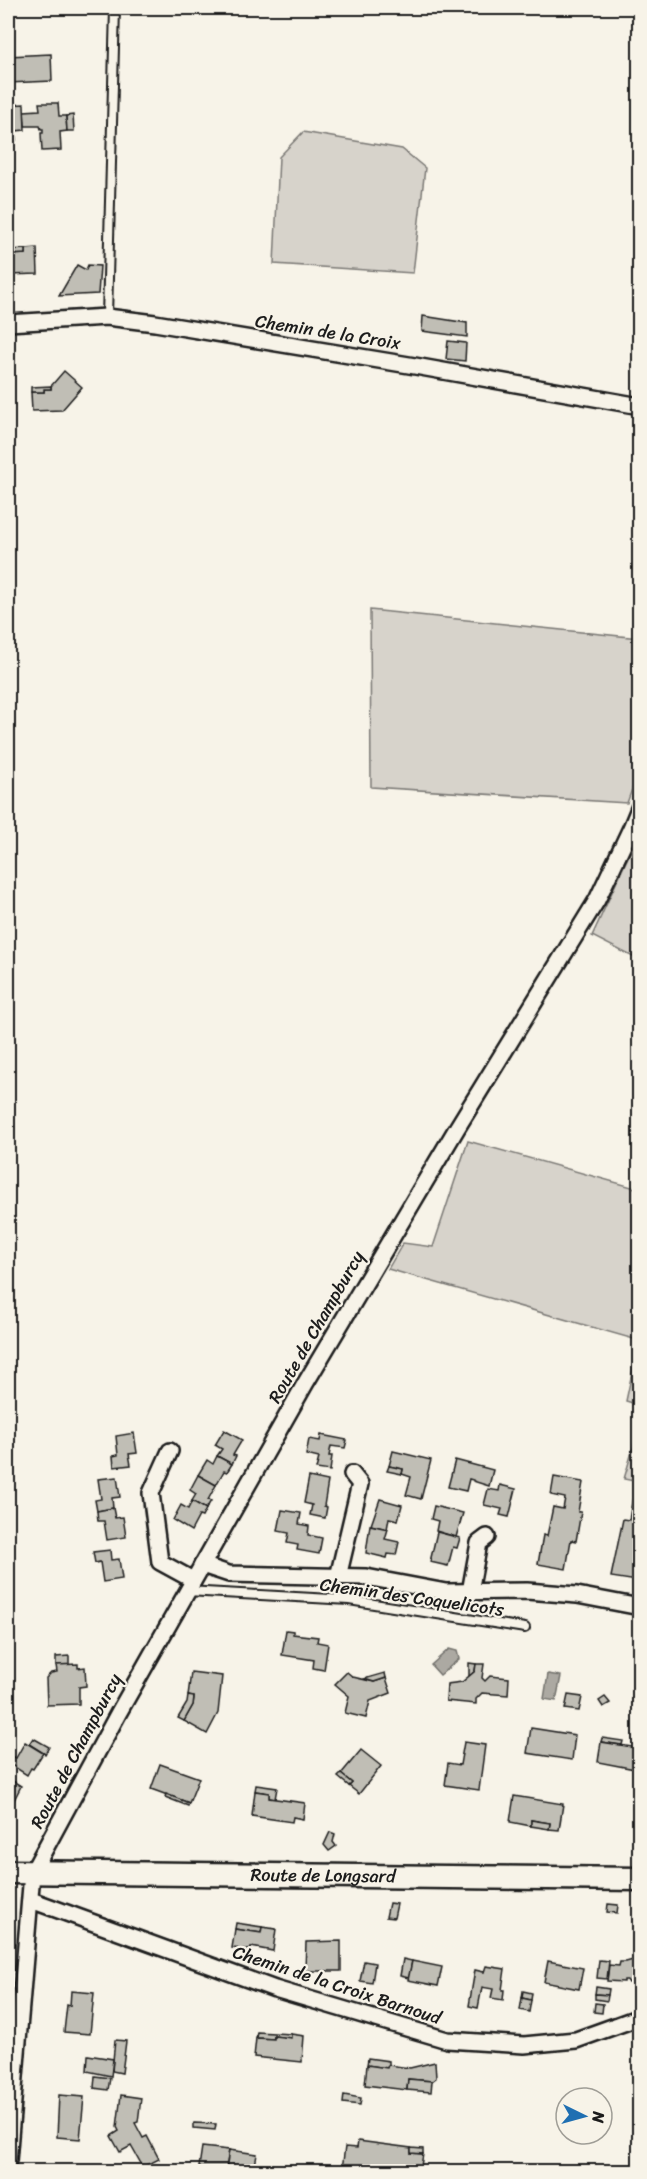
<svg xmlns="http://www.w3.org/2000/svg" width="647" height="2179" font-family="Sriracha,sans-serif">
<style>
.green{fill:#d7d3cb;stroke:#7a7874;stroke-width:1.5}
.water{fill:#aca9a2;stroke:#72716c;stroke-width:1.5}
.building{fill:#c0beb5;stroke:#1c1c1c;stroke-width:1.5}
.lines{fill:none;stroke-linecap:round;stroke-linejoin:round}
.lane-casing{stroke:#1c1c1c;stroke-width:12}
.street-casing{stroke:#1c1c1c;stroke-width:20}
.secondary-casing{stroke:#1c1c1c;stroke-width:27}
.lane{stroke:#f7f3e8;stroke-width:8}
.street{stroke:#f7f3e8;stroke-width:15}
.secondary{stroke:#f7f3e8;stroke-width:22}
.labels{text-anchor:middle;stroke-width:4.5;stroke-linejoin:round;paint-order:stroke}
.street-label{font-size:18px;fill:#1c1c1c;stroke:#f7f3e8}
</style>
<rect width="100%" height="100%" fill="#f7f3e8"/>
<filter id="ink" filterUnits="userSpaceOnUse"><feTurbulence type="fractalNoise" baseFrequency=".0167" numOctaves="2"/><feDisplacementMap in="SourceGraphic" scale="12" xChannelSelector="R" yChannelSelector="G"/><feConvolveMatrix kernelMatrix="1 2 1 2 8 2 1 2 1" color-interpolation-filters="sRGB"/></filter>
<g filter="url(#ink)">
<g class="green">
<path d="M303,132l99,17 23,19 -12,105 -139,-9 5,-107z"/>
<path d="M370,610l269,28v132l-12,33 -256,-16z"/>
<path d="M639,833v127l-47,-24z"/>
<path d="M468,1141l171,48v216l-13,-4 10,-47 -2,-15 -246,-70 15,-26 30,4z"/>
<path d="M639,1428l1,54h-1l-15,-3z"/>
</g>
<g class="water">
<path d="M449,1649l8,2 2,8 -19,16 -9,-10z"/>
<path d="M548,1674l13,2 -5,25 -12,-2z"/>
</g>
<g class="building">
<path d="M51,54l1,27 -44,2v-27z"/>
<path d="M39,103h19l1,13h7l1,15 -7,1 1,18 -19,1 -1,-18h2v-4h-2l-1,-3h-15l-1,-15 16,-1z"/>
<path d="M24,104l1,26 -10,1 1,9 -8,1v-36z"/>
<path d="M73,115l1,16h-7l-1,-15z"/>
<path d="M37,248l1,26 -30,1v-20l18,-1v-5z"/>
<path d="M26,249v5l-18,1v-5z"/>
<path d="M77,265l9,5 2,-5 12,1 -2,28 -39,2z"/>
<path d="M423,316l44,7v14l-45,-6z"/>
<path d="M448,341l18,2 -1,18 -19,-2z"/>
<path d="M64,371l18,16 -20,23 -30,1 -1,-19h13v-3h7v-3z"/>
<path d="M51,386v3h-7v3h-13v-5z"/>
<path d="M224,1430l18,10 -9,15 3,1 -4,8 -15,-8 5,-7 -7,-4z"/>
<path d="M134,1433l3,20 -8,1 2,11 -17,2 -1,-11 5,-1 -2,-19z"/>
<path d="M321,1435l26,5 -2,8 -14,-2 -2,10h3l-2,15 -14,-2 3,-11 -13,-3 3,-16 11,2z"/>
<path d="M393,1451l38,9 -10,39 -15,-4 5,-18 -9,-3 1,-5 -14,-3z"/>
<path d="M217,1456l15,8 -5,8 -3,-1 -8,14 -18,-10 9,-15 6,4z"/>
<path d="M455,1460l38,10 -4,16 -16,-5v-1l-4,-1 -3,12 -18,-4z"/>
<path d="M389,1466l14,3 -1,5 -15,-3z"/>
<path d="M198,1475l18,10 -8,15 3,1 -5,8 -14,-8 4,-7 -6,-4z"/>
<path d="M117,1477l3,20 -8,1 1,10 -16,3 -2,-11 6,-1 -3,-20z"/>
<path d="M309,1477l19,4 -4,25 3,1 -2,11 -15,-3 2,-10 -8,-2z"/>
<path d="M554,1477l29,5 -5,30h3l-5,29 -5,-1 -5,29 -28,-5 5,-29 4,1 6,-29 10,2 2,-11 -14,-3z"/>
<path d="M500,1485l16,4 -7,28 -9,-2 2,-6 -18,-4 4,-16 11,2z"/>
<path d="M634,1491l6,1v75l-3,14 -26,-4 12,-58 6,1z"/>
<path d="M380,1499l22,6 -4,15 -9,-2 -2,11 -16,-4z"/>
<path d="M192,1501l14,8 -4,8 -3,-1 -8,15 -18,-11 8,-15 7,4z"/>
<path d="M434,1506l29,7 -7,24 -20,-6 2,-10 -7,-2z"/>
<path d="M113,1508l2,10 8,-1 3,20 -19,3 -3,-19h-6l-1,-10z"/>
<path d="M282,1510l19,3 -2,11 10,2 -1,9 14,3 -3,16 -22,-4 1,-5 -11,-2 2,-10 -11,-2z"/>
<path d="M370,1525l18,4 -3,10 14,3 -3,13 -8,-1 -1,4 -21,-5z"/>
<path d="M437,1532l23,6 -3,10 -4,-1 -5,19 -18,-4z"/>
<path d="M110,1550l1,10 8,-1 3,20 -19,3 -3,-20 -5,1 -2,-11z"/>
<path d="M286,1630l7,1v3l25,3 -1,5 11,2 -4,26 -11,-2 1,-8 -32,-5z"/>
<path d="M69,1656v9h-13v-8z"/>
<path d="M469,1663l7,1 -1,7 -6,6z"/>
<path d="M78,1664v4l7,-1 1,19 -7,1v17l-32,1 -1,-27 5,-5 6,-1 -1,-7z"/>
<path d="M476,1664h8l-2,14 3,3 5,-5 19,2 -1,17 -26,-2 -6,6v5l-30,-3 1,-17 15,-2 13,-11z"/>
<path d="M191,1672l31,4 -4,37 -11,21 -23,-13 9,-16 1,-8 -6,-1z"/>
<path d="M347,1672l6,5 21,5 12,-4 5,15 -21,8 -4,17 -21,-5 4,-17 -14,-12z"/>
<path d="M385,1673l1,5 -12,4 -10,-3z"/>
<path d="M568,1695l14,2 -3,14 -14,-2z"/>
<path d="M188,1696l6,1 -1,8 -9,16 -6,-3 9,-15z"/>
<path d="M605,1697l5,6 -7,4 -4,-6z"/>
<path d="M531,1728l44,7 -3,25 -45,-7z"/>
<path d="M33,1738l16,9 -4,7 -16,-10z"/>
<path d="M602,1738l21,3 -1,4 -21,-3z"/>
<path d="M25,1742l18,11 -10,16 -2,-1 -4,7 -19,-12 2,-8 6,3z"/>
<path d="M464,1742l21,3 -6,45 -34,-5 3,-22 12,2z"/>
<path d="M601,1742l38,6 -4,21 -37,-7z"/>
<path d="M361,1750l20,16 -22,28 -10,-8 3,-3 -11,-9z"/>
<path d="M160,1764l39,14 -10,25 -38,-14z"/>
<path d="M341,1774l11,9 -3,3 -11,-9z"/>
<path d="M8,1778l13,8 -12,24 -1,-1z"/>
<path d="M256,1785l21,3 -2,11 -6,-1v-5l-14,-2z"/>
<path d="M255,1791l14,2v5l36,5 -2,16 -10,-2 -1,5 -40,-6z"/>
<path d="M166,1794l23,9 -1,3 -23,-9z"/>
<path d="M514,1796l49,8 -4,26 -10,-1 1,-6 -19,-3v6l-21,-4z"/>
<path d="M531,1820l19,3 -1,6 -18,-3z"/>
<path d="M330,1832l5,2 -2,8 3,4 -7,5 -5,-6z"/>
<path d="M389,1903l8,1 -3,14 -8,-1z"/>
<path d="M608,1904l10,1 -1,8 -10,-1z"/>
<path d="M236,1923l26,4 -1,6 -26,-4z"/>
<path d="M262,1927l14,2 -3,22 -22,-4v3l-19,-2 3,-19 26,4z"/>
<path d="M341,1941v30h-36l1,-29z"/>
<path d="M640,1958v21l-11,4 -2,-3h-3v2l-17,-1 2,-16 10,1 1,-4h6z"/>
<path d="M403,1959l9,2 -3,17 -9,-2z"/>
<path d="M599,1960l10,1 -2,18 -10,-1z"/>
<path d="M364,1961l11,2 -3,20 -12,-2z"/>
<path d="M412,1961l30,6 -4,19 -30,-6z"/>
<path d="M548,1961l35,7 -4,21 -35,-7z"/>
<path d="M486,1966l19,3 -3,21h2l-1,10 -12,-2 2,-9 -11,-2 -4,21 -9,-2 6,-36 9,2z"/>
<path d="M596,1987l13,2 -1,6 -13,-1z"/>
<path d="M71,1991l23,2 -4,41 -26,-2 3,-27 3,1z"/>
<path d="M523,1991l9,2 -1,7 -9,-2z"/>
<path d="M595,1994l13,1 -1,6 -12,-2z"/>
<path d="M522,1998l9,2 -2,12 -9,-2z"/>
<path d="M595,2003l8,1 -1,9 -8,-1z"/>
<path d="M257,2032l34,2v4l-17,-2v3l-18,-1z"/>
<path d="M291,2034l13,2 -2,26 -48,-5 2,-19 18,1v-3l17,2z"/>
<path d="M115,2040l11,1 -4,32 -10,-2z"/>
<path d="M88,2055l25,4 -2,17 -24,-5z"/>
<path d="M368,2058l21,3v4l-2,3 -20,-3z"/>
<path d="M435,2062l1,16 -4,3 -24,-2 -1,11 -42,-5 2,-20 20,3 1,-3 22,3z"/>
<path d="M95,2076l15,2 -2,12 -14,-2z"/>
<path d="M408,2079l24,2 -1,11 -24,-2z"/>
<path d="M59,2095l25,2 -4,42 -23,-2z"/>
<path d="M121,2095l20,3 -3,24 -3,1 8,15 4,-2 12,23 -16,8 -12,-21 -11,6 -9,-16 8,-5 -2,-4z"/>
<path d="M344,2095l17,3 -1,7 -17,-2z"/>
<path d="M194,2123l22,1 -1,6 -21,-2z"/>
<path d="M358,2141l53,7v5l12,1 -3,18 -44,-6 -1,6 -33,-3 3,-22 12,1z"/>
<path d="M202,2147l27,3 -3,20 -27,-3z"/>
<path d="M411,2148l12,1v5l-12,-1z"/>
<path d="M229,2150l28,4 -3,18 -28,-2z"/>
<path d="M376,2166l33,4 -1,2h-33z"/>
</g>
<g class="lines">
<g class="lane-casing">
<g id="lane">
<path d="M107,317l8,-309"/>
<path d="M187,1591l162,9 176,28"/>
</g>
</g>
<g class="street-casing">
<g id="street">
<path d="M8,323l99,-6 48,6 260,43 225,40"/>
<path d="M170,1451l-19,42 9,69 33,18"/>
<path d="M202,1565l27,9 137,3 80,15 81,-1 50,4 63,12"/>
<path d="M338,1577l22,-93 -8,-10"/>
<path d="M470,1592l9,-49 8,-6"/>
<path d="M31,1900l244,89 172,51 77,5 52,-5 64,-23"/>
<path d="M8,2161l24,-288 87,-161 186,-328 152,-256 140,-228 34,-72 9,-22"/>
</g>
</g>
<g class="secondary-casing">
<g id="secondary">
<path id="s1" d="M8,1872l632,7"/>
</g>
</g>
<use href="#lane" class="lane"/>
<use href="#street" class="street"/>
<use href="#secondary" class="secondary"/>
</g>
</g>
<g class="labels">
<g class="street-label">
<text transform="translate(328 332) rotate(9)" y="6">Chemin de la Croix</text>
<text transform="translate(316 1327) rotate(-60)" y="6">Route de Champburcy</text>
<text transform="translate(412 1597) rotate(8)" y="6">Chemin des Coquelicots</text>
<text transform="translate(76 1751) rotate(-62)" y="6">Route de Champburcy</text>
<text dy="6" stroke="none"><textPath href="#s1" startOffset="315">Route de Longsard</textPath></text>
<text transform="translate(337 1985) rotate(18)" y="6">Chemin de la Croix Barnoud</text>
</g>
</g>
<rect width="647" height="2179" fill="none" stroke="#f7f3e8" stroke-width="30"/>
<rect x="15" y="15" width="617" height="2149" fill="none" stroke="#1c1c1c" stroke-width="2" filter="url(#ink)"/>
<g transform="translate(584 2116) rotate(95)"><circle r="28" fill="#f7f3e8" stroke="#9f9d96" stroke-width="1.5"/>
<path d="M0-4.5L10 22L0 15L-10 22Z" fill="#1f6fb2"/>
<text y="-9" font-size="16" font-weight="bold" text-anchor="middle" fill="#1c1c1c">N</text>
</g>
</svg>
